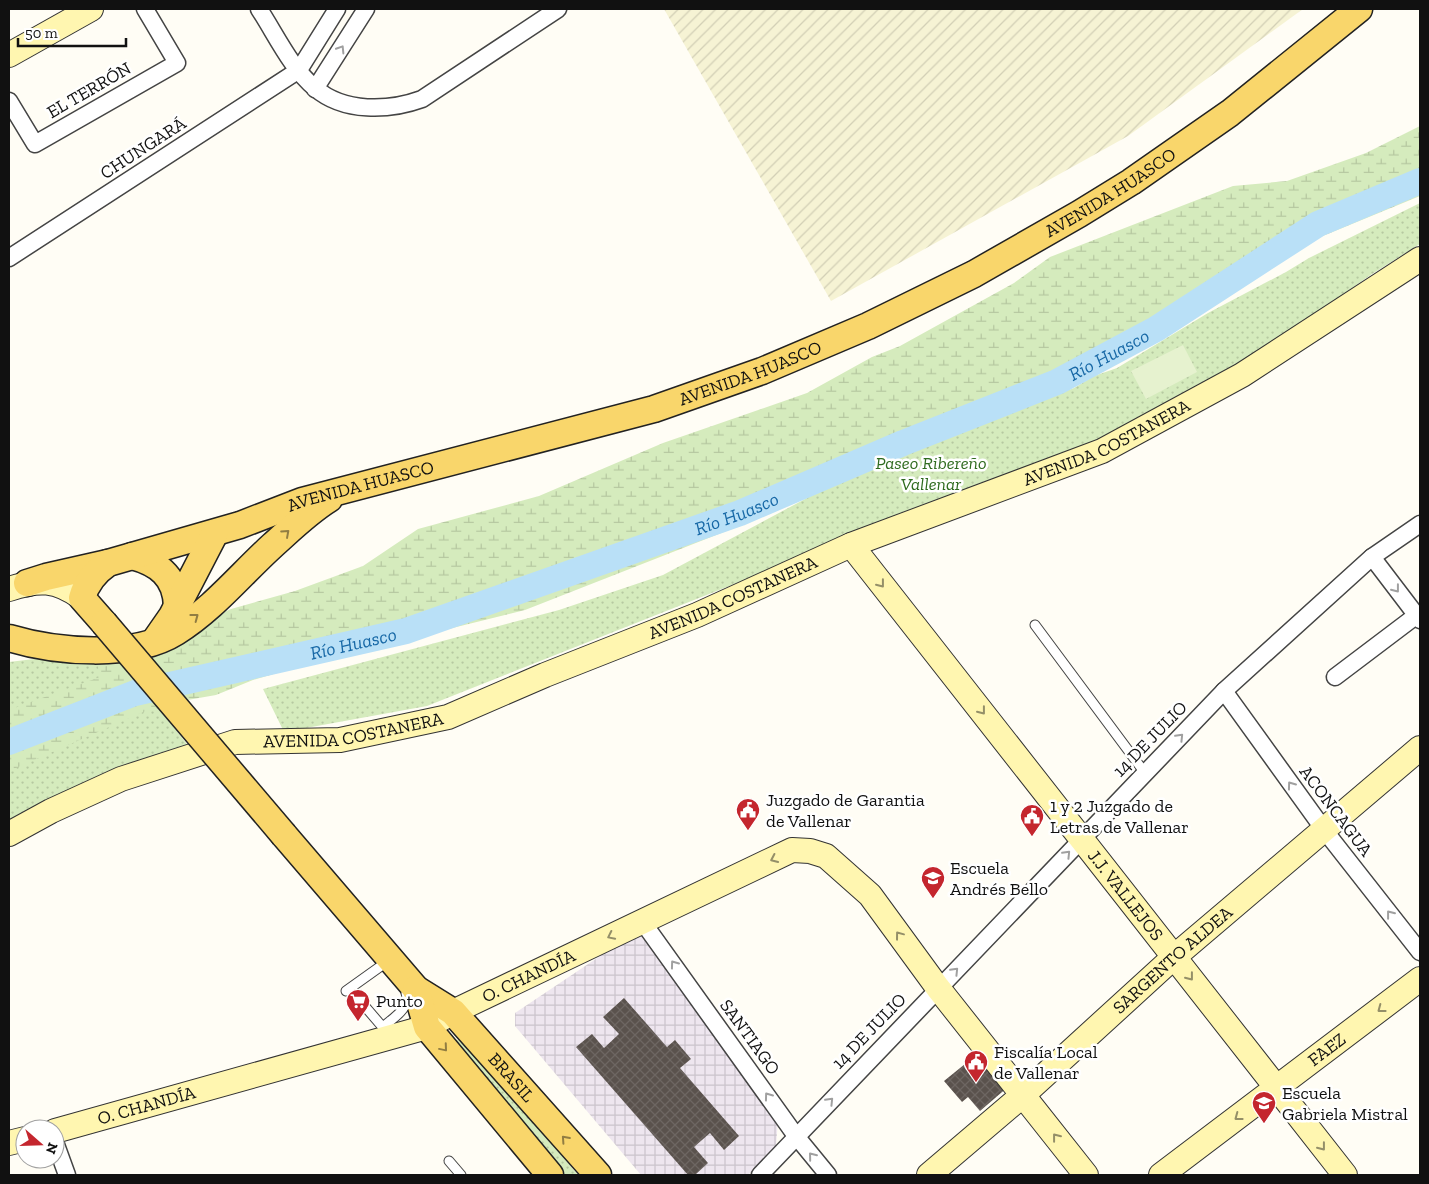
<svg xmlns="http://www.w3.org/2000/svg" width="1429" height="1184" font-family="'Zilla Slab',serif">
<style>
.industrial{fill:url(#industrial-grid)}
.farmland{fill:url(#farmland-furrows)}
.wetland{fill:url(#wetland-marsh)}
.park{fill:url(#park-dots)}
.pitch{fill:#e6f2cf}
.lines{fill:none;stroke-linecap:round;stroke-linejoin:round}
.river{stroke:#b9e0f7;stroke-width:26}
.building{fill:url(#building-cross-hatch)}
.lane-casing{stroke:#444;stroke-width:11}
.street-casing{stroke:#444;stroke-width:19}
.secondary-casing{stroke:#333;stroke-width:26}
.primary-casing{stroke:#222;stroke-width:29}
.lane{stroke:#fff;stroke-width:9}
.street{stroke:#fff;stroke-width:16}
.secondary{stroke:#fff6b0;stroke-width:24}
.primary{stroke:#f9d66b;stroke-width:26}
.primary-bridge-casing{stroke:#222;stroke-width:29;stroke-linecap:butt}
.primary-bridge{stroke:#f9d66b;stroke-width:26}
.oneway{stroke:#a0a0a0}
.oneway2{stroke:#917d42}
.oneway3{stroke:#948f68}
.labels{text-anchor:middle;stroke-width:5;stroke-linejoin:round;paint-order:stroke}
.street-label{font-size:18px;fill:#111;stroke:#fff}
.park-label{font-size:18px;font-style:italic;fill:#2f6b1f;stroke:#fff}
.poi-label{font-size:18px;fill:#111;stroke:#fff;text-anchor:start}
.water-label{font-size:19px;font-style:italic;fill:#1768a6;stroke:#fff}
</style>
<defs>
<pattern id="industrial-grid" width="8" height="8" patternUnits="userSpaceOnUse" patternTransform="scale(1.25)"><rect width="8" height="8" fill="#eee6ef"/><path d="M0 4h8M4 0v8" fill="none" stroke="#cbc4cc"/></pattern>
<pattern id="farmland-furrows" width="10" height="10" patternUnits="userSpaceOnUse" patternTransform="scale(1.25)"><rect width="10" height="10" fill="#f6f3d4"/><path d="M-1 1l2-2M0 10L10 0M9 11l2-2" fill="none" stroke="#d2cfb5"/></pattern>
<pattern id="wetland-marsh" width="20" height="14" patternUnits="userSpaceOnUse" patternTransform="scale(1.25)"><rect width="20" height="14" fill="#d5ebbd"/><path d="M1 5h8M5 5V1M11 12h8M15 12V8" fill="none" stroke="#b6c8a1"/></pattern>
<pattern id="park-dots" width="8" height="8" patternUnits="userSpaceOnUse" patternTransform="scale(1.25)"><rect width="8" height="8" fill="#d5ebbd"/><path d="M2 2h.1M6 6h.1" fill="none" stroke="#b6c8a1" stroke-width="1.8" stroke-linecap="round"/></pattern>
<pattern id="building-cross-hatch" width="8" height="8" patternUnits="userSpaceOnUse" patternTransform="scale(1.25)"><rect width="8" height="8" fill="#5a524d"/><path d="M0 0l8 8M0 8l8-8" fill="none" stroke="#6d6662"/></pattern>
</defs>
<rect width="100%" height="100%" fill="#fffdf5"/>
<path class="industrial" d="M639,930l139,190 -2,26 -28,29h-107l-126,-149v-13z"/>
<path class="farmland" d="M664,9h639l-175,127 -297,165z"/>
<path class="wetland" d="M1420,126v70l-141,58 -129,72 -65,41 -202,98 -16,-12 -106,47 -4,19 -232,91 -214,53 -58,17 -37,15 -40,7 -12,19 -155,56v-94l162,-47 60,-27 64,-18 68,-25 55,-37 121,-33 124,-53 144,-50 65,-36 28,-11 114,-63 36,-26 183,-71 54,-5 79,-28z"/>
<g class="park">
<path d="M1420,203v41l-48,30 -132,92 -143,74 -670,266 -143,26 -21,-43 296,-79 104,-35 172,-92 82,-38 157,-57 20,-12 23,-8 91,-55 78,-41 23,-14z"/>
<path d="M34,659l63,3 3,15 -91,33v-48z"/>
<path d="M157,706l33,42 -181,77v-54z"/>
<path d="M452,1039l14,2 112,134h-21z"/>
</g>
<path class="pitch" d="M1183,345l14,27 -51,27 -15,-28z"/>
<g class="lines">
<path class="river" id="s1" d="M9,742l126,-49 271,-62 334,-118 163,-70 154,-61 99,-53 162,-105 102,-43"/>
</g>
<g class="building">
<path d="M624,998l43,49 8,-7 16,19 -11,9 59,68 -15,14 -14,-17 -16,14 14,16 -13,12h-7l-112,-128 16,-13 12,14 15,-14 -16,-17z"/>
<path d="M981,1051l28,35 -29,25 -12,-14 -6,5 -18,-21z"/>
</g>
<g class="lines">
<g class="lane-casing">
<g id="lane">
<path d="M1035,625l110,148"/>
<path d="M350,989l36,42"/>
<path d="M346,991l42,-30"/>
<path d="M383,1027c10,-9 28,-19 23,-34"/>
<path d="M449,1161l12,14"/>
</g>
</g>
<g class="street-casing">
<g id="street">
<path d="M259,9c17,26 32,59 56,79 29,25 74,23 107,11l136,-90"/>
<path d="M315,89l51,-80"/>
<path d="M9,101l26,43 142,-81 -32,-54"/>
<path d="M9,258l290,-188 38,-61"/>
<path d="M1372,557l48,63"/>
<path d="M1335,677l82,-62"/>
<path d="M1224,691l101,140 95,121"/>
<path d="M642,921l154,215 32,39"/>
<path d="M55,1142l12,33"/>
<path d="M760,1175l464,-484 148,-134 48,-33"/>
</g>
</g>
<g class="secondary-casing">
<g id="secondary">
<path d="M9,55l82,-46"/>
<path id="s2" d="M851,545l494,630"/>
<path d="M9,589c30,-10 47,-10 73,9"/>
<path id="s3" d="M9,834l42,-23 70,-32 114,-37 105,-2 108,-23 97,-42 152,-60 154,-70 251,-94 140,-76 178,-116"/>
<path id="s4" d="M55,1131l372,-104 26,-15 339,-162 18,1 16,5 44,39 68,93 148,187"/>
<path d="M9,1143l16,-4"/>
<path id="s5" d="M929,1175l94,-80 151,-138 246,-209"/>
<path id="s6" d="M1161,1175l259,-196"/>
</g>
</g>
<g class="primary-casing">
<g id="primary">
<path d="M132,556c26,7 44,20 45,50"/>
<path d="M27,583l19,-6 62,-14"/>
<path id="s7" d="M104,623l-22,-25c4,-15 13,-26 26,-35l132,-38 62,-24 352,-92 108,-38 106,-45 106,-52 105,-60 52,-32 99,-69 129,-104"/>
<path d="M9,638c47,14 124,21 167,-6 37,-23 65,-58 97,-87 18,-16 35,-33 56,-46"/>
<path d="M156,639l16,-23 43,-83"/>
<path id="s8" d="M284,835l132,154 37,23 145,163"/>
<path d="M416,989l11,38 123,148"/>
</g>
</g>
<use href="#lane" class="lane"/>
<use href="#street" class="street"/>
<use href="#secondary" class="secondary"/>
<use href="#primary" class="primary"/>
<g class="primary-bridge-casing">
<path id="primary-bridge" d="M104,623l180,212"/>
</g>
<use href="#primary-bridge" class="primary-bridge"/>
</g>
<defs><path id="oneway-chevron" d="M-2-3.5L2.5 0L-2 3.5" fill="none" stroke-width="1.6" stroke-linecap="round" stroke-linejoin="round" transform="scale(1.25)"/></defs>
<g class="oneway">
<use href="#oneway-chevron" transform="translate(341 49) rotate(-58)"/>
<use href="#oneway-chevron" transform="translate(1396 589) rotate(52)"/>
<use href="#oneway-chevron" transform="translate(1180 737) rotate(-46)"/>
<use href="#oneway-chevron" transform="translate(1291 785) rotate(-126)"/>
<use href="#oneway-chevron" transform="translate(1067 854) rotate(-46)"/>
<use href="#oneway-chevron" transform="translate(1390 914) rotate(-128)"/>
<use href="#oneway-chevron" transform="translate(674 964) rotate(-126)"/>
<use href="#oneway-chevron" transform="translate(955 971) rotate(-46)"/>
<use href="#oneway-chevron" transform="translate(768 1096) rotate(-126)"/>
<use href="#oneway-chevron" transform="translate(830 1101) rotate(-46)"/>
<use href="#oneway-chevron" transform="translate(812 1156) rotate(-129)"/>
</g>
<g class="oneway2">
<use href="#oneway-chevron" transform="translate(286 533) rotate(-42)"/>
<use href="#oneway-chevron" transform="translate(195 617) rotate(-37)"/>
<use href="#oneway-chevron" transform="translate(444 1048) rotate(50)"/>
<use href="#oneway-chevron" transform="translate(565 1139) rotate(-132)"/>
</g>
<g class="oneway3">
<use href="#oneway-chevron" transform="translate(881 584) rotate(52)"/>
<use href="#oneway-chevron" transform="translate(982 711) rotate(52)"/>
<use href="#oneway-chevron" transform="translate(774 859) rotate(155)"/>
<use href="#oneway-chevron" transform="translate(899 935) rotate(-127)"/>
<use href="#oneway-chevron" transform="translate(611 936) rotate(154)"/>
<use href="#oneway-chevron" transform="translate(1190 977) rotate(52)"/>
<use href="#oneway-chevron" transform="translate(1381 1009) rotate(143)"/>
<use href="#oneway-chevron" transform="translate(1238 1117) rotate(143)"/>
<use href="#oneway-chevron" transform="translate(1056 1137) rotate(-128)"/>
<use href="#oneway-chevron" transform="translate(1322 1147) rotate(52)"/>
</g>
<defs>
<g id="civic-pin" transform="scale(1.25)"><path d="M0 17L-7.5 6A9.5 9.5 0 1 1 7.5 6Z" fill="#c4262e" stroke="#fff"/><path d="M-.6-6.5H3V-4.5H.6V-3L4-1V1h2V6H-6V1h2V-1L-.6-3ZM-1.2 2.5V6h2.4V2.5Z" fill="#fff"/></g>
<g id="school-pin" transform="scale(1.25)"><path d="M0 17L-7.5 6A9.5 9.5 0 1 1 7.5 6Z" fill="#c4262e" stroke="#fff"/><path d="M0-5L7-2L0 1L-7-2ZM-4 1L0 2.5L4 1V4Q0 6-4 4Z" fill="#fff"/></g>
<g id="supermarket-pin" transform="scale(1.25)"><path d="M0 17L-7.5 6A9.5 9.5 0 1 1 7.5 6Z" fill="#c4262e" stroke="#fff"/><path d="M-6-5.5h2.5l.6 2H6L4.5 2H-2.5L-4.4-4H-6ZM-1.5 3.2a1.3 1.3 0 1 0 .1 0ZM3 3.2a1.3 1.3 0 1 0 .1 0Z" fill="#fff"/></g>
</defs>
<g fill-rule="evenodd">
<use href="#civic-pin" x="748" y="810"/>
<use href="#civic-pin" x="1032" y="816"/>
<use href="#school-pin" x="933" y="878"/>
<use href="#supermarket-pin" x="358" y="1001"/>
<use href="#civic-pin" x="976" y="1062"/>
<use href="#school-pin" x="1264" y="1103"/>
</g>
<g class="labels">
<g class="street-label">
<text transform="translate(89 90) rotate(-30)" y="6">EL TERRÓN</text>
<text transform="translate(143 148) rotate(-33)" y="6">CHUNGARÁ</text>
<text dy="6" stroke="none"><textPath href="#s7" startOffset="1152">AVENIDA HUASCO</textPath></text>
<text dy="6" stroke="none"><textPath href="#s7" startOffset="748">AVENIDA HUASCO</textPath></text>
<text dy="6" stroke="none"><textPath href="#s3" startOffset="1174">AVENIDA COSTANERA</textPath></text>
<text dy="6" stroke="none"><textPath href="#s7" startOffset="342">AVENIDA HUASCO</textPath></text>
<text dy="6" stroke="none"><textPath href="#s3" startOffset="769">AVENIDA COSTANERA</textPath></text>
<text dy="6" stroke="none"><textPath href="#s3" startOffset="364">AVENIDA COSTANERA</textPath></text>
<text transform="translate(1150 739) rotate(-46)" y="6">14 DE JULIO</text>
<text transform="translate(1336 811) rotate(53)" y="6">ACONCAGUA</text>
<text dy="6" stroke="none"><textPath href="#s2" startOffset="445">J.J. VALLEJOS</textPath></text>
<text dy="6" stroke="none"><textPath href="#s5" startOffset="325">SARGENTO ALDEA</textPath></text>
<text dy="6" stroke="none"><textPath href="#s4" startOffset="500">O. CHANDÍA</textPath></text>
<text transform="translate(869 1031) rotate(-46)" y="6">14 DE JULIO</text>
<text transform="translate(750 1037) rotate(54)" y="6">SANTIAGO</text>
<text dy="6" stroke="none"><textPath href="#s6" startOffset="208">FAEZ</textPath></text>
<text dy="6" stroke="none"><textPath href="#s8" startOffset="334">BRASIL</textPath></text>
<text dy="6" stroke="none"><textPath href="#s4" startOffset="95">O. CHANDÍA</textPath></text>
</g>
<g class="park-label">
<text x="931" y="469">Paseo Ribereño<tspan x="931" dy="21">Vallenar</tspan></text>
</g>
<g class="poi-label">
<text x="766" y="806">Juzgado de Garantia<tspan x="766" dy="21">de Vallenar</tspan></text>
<text x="1050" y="812">1 y 2 Juzgado de<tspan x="1050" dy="21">Letras de Vallenar</tspan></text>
<text x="950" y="874">Escuela<tspan x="950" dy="21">Andrés Bello</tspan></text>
<text x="376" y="1007">Punto</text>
<text x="994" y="1058">Fiscalía Local<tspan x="994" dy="21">de Vallenar</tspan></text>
<text x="1282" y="1099">Escuela<tspan x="1282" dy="21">Gabriela Mistral</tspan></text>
</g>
<g class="water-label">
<text dy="7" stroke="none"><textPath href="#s1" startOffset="1169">Río Huasco</textPath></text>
<text dy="7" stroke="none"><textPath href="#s1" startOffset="764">Río Huasco</textPath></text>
<text dy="7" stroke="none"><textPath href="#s1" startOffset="359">Río Huasco</textPath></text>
</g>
</g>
<rect width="1429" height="1184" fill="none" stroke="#111111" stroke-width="20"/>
<g transform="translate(40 1144) rotate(110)"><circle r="24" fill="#ffffff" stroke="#a0a0a0"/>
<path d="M0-4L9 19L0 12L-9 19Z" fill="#c4262e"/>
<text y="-8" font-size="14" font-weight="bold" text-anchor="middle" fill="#111111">N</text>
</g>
<path d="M18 38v8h108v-8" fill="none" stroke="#111111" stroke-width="2.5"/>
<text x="25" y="38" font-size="15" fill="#111111" stroke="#ffffff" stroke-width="4" paint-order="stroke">50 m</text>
</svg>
